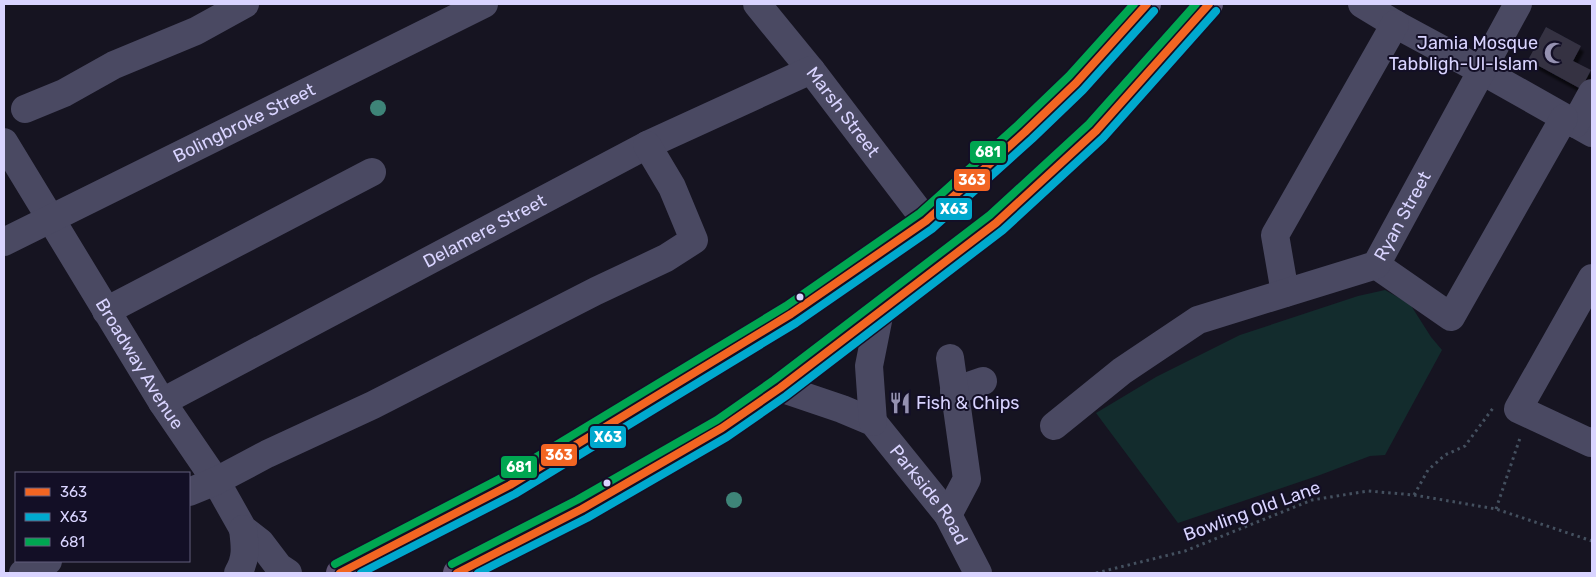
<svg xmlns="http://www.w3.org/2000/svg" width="1596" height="577" font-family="Rubik,sans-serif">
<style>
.green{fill:#132c2d}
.building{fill:#343243;filter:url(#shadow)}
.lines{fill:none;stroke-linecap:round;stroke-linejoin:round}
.path{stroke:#44505f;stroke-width:3;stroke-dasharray:2.5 4;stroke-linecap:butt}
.minor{stroke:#4a4962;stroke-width:28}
.major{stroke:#5e5373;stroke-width:28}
.bus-1-casing{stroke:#130f26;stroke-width:11}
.bus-2-casing{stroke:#130f26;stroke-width:11}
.bus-3-casing{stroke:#130f26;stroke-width:11}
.bus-1{stroke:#f26522;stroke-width:8}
.bus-2{stroke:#00a9ce;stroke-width:8}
.bus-3{stroke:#00a651;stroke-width:8}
.tree{fill:#3e8478}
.bus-dot{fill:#d9d4ff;stroke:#130f26;stroke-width:2}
.labels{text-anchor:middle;stroke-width:4;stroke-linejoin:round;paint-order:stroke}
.poi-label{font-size:18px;fill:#d9d4ff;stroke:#130f26;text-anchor:end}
.street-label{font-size:18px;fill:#d9d4ff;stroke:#130f26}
.line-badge{stroke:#130f26;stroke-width:2}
.badge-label{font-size:14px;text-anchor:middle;font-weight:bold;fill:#fff}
</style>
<defs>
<filter id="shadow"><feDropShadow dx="3" dy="5.5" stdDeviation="1" flood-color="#0009"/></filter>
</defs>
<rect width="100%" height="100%" fill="#161421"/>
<path class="green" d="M1385,290l25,14 21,33 11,13 -57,105 -15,1 -50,19 -142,48 -82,-110 60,-36 84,-42 118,-39z"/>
<path class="building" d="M1546,27l35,19 -8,15 18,9 -10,19 -53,-29z"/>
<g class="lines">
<g class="path">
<path d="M1414,495l14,-25 17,-15 20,-9 28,-38"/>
<path d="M1496,509l24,-71"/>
<path d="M1096,573l89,-22 127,-51 56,-9 46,4 82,14 96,32"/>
</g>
<g class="minor">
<path id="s1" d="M757,4l54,66 115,151"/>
<path d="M1362,4l33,20 87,47 110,62"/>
<path d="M25,109l39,-16 50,-28 82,-34 49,-27"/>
<path d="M1575,124l17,-31"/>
<path id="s2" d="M4,142l158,260 54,79 27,48 17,13 19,25 9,6"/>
<path id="s3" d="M4,242l480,-238"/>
<path d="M1376,265l75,52 113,-199"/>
<path d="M1592,278l-74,131 73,34 1,-2"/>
<path d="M1285,293l-10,-58 120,-211"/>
<path d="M106,311l266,-139"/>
<path id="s4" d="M780,388l62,21 31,13 75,93 30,58"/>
<path d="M954,391l29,-10"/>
<path id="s5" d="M162,402l485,-257 164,-75"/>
<path d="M873,422l-4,-56 11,-55"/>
<path id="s6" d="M1054,426l68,-55 76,-51 178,-55 142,-261"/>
<path d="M189,492l27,-11 51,-27 106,-49 223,-114 70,-33 28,-18 -22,-53 -25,-42"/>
<path d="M948,515l19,-36 -17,-121"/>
<path d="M23,573l25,-12"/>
<path d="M238,573c9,-15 7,-27 5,-44"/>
</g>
<g class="major">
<path d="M340,573l170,-88 281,-171 135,-93 99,-89 51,-49 71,-79"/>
<path d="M457,573l125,-64 140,-81 58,-40 216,-165 100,-92 113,-127"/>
</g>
<g class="bus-1-casing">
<g id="bus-1">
<path d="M340,573l170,-88 281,-171 135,-93 99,-89 51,-49 71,-79"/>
<path d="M457,573l125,-64 140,-81 58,-40 216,-165 100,-92 113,-127"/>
</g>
</g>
<g class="bus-2-casing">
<g id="bus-2">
<path d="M361,573l154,-79 281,-171 136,-94 100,-90 51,-49 71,-79"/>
<path d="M478,573l109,-55 140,-81 59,-41 217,-166 100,-92 113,-127"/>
</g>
</g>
<g class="bus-3-casing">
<g id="bus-3">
<path d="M335,564l170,-88 281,-170 134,-93 98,-88 51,-49 65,-72"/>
<path d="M452,564l125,-64 140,-80 57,-40 216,-165 99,-91 107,-120"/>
</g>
</g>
<use href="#bus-1" class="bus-1"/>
<use href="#bus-2" class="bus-2"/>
<use href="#bus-3" class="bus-3"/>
</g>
<g class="tree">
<circle cx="378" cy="108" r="8"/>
<circle cx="734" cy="500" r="8"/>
</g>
<defs>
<g id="mosque-bare" transform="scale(1.725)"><path d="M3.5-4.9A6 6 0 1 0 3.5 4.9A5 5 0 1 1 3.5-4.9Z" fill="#9591b1" stroke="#130f26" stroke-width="2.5" paint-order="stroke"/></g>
<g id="restaurant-bare" transform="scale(1.725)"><path d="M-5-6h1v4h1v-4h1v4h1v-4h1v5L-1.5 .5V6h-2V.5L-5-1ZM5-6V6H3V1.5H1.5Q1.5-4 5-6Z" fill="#9591b1" stroke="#130f26" stroke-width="2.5" paint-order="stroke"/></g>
</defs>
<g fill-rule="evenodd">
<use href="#mosque-bare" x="1555" y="53"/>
<use href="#restaurant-bare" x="900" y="403"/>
</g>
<g class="bus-dot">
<circle cx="800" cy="297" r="4.5"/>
<circle cx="607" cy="483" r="4.5"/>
</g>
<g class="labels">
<g class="poi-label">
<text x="1538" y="49">Jamia Mosque<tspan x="1538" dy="21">Tabbligh-Ul-Islam</tspan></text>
<text x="916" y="409" text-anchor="start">Fish &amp; Chips</text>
</g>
<g class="street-label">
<text dy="6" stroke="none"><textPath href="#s1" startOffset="138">Marsh Street</textPath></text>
<text dy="6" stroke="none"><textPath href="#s3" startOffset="268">Bolingbroke Street</textPath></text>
<text dy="6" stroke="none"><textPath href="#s6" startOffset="421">Ryan Street</textPath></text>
<text dy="6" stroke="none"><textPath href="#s5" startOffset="365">Delamere Street</textPath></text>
<text dy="6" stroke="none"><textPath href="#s2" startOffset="260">Broadway Avenue</textPath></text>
<text dy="6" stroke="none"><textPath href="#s4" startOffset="191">Parkside Road</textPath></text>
<text transform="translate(1252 511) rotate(-20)" y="6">Bowling Old Lane</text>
</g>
</g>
<g class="line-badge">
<rect x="969" y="140" width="38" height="24" rx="5" fill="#00a651"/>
<rect x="953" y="168" width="38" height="24" rx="5" fill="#f26522"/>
<rect x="935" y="197" width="38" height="24" rx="5" fill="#00a9ce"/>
<rect x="589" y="425" width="38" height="24" rx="5" fill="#00a9ce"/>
<rect x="540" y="443" width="38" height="24" rx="5" fill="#f26522"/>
<rect x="500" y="455" width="38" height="24" rx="5" fill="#00a651"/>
</g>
<g class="badge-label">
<text x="988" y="157">681</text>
<text x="972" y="185">363</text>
<text x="954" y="214">X63</text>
<text x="608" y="442">X63</text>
<text x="559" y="460">363</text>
<text x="519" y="472">681</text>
</g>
<rect width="1596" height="577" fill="none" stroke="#d9d4ff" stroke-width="10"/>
<rect x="15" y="472" width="175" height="90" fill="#130f26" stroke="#625e7d"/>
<rect x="25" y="488" width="25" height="8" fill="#f26522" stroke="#625e7d"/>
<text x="60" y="497" font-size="15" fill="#d9d4ff">363</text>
<rect x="25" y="513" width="25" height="8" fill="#00a9ce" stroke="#625e7d"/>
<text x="60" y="522" font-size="15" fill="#d9d4ff">X63</text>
<rect x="25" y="538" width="25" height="8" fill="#00a651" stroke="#625e7d"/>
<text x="60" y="547" font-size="15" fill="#d9d4ff">681</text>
</svg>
